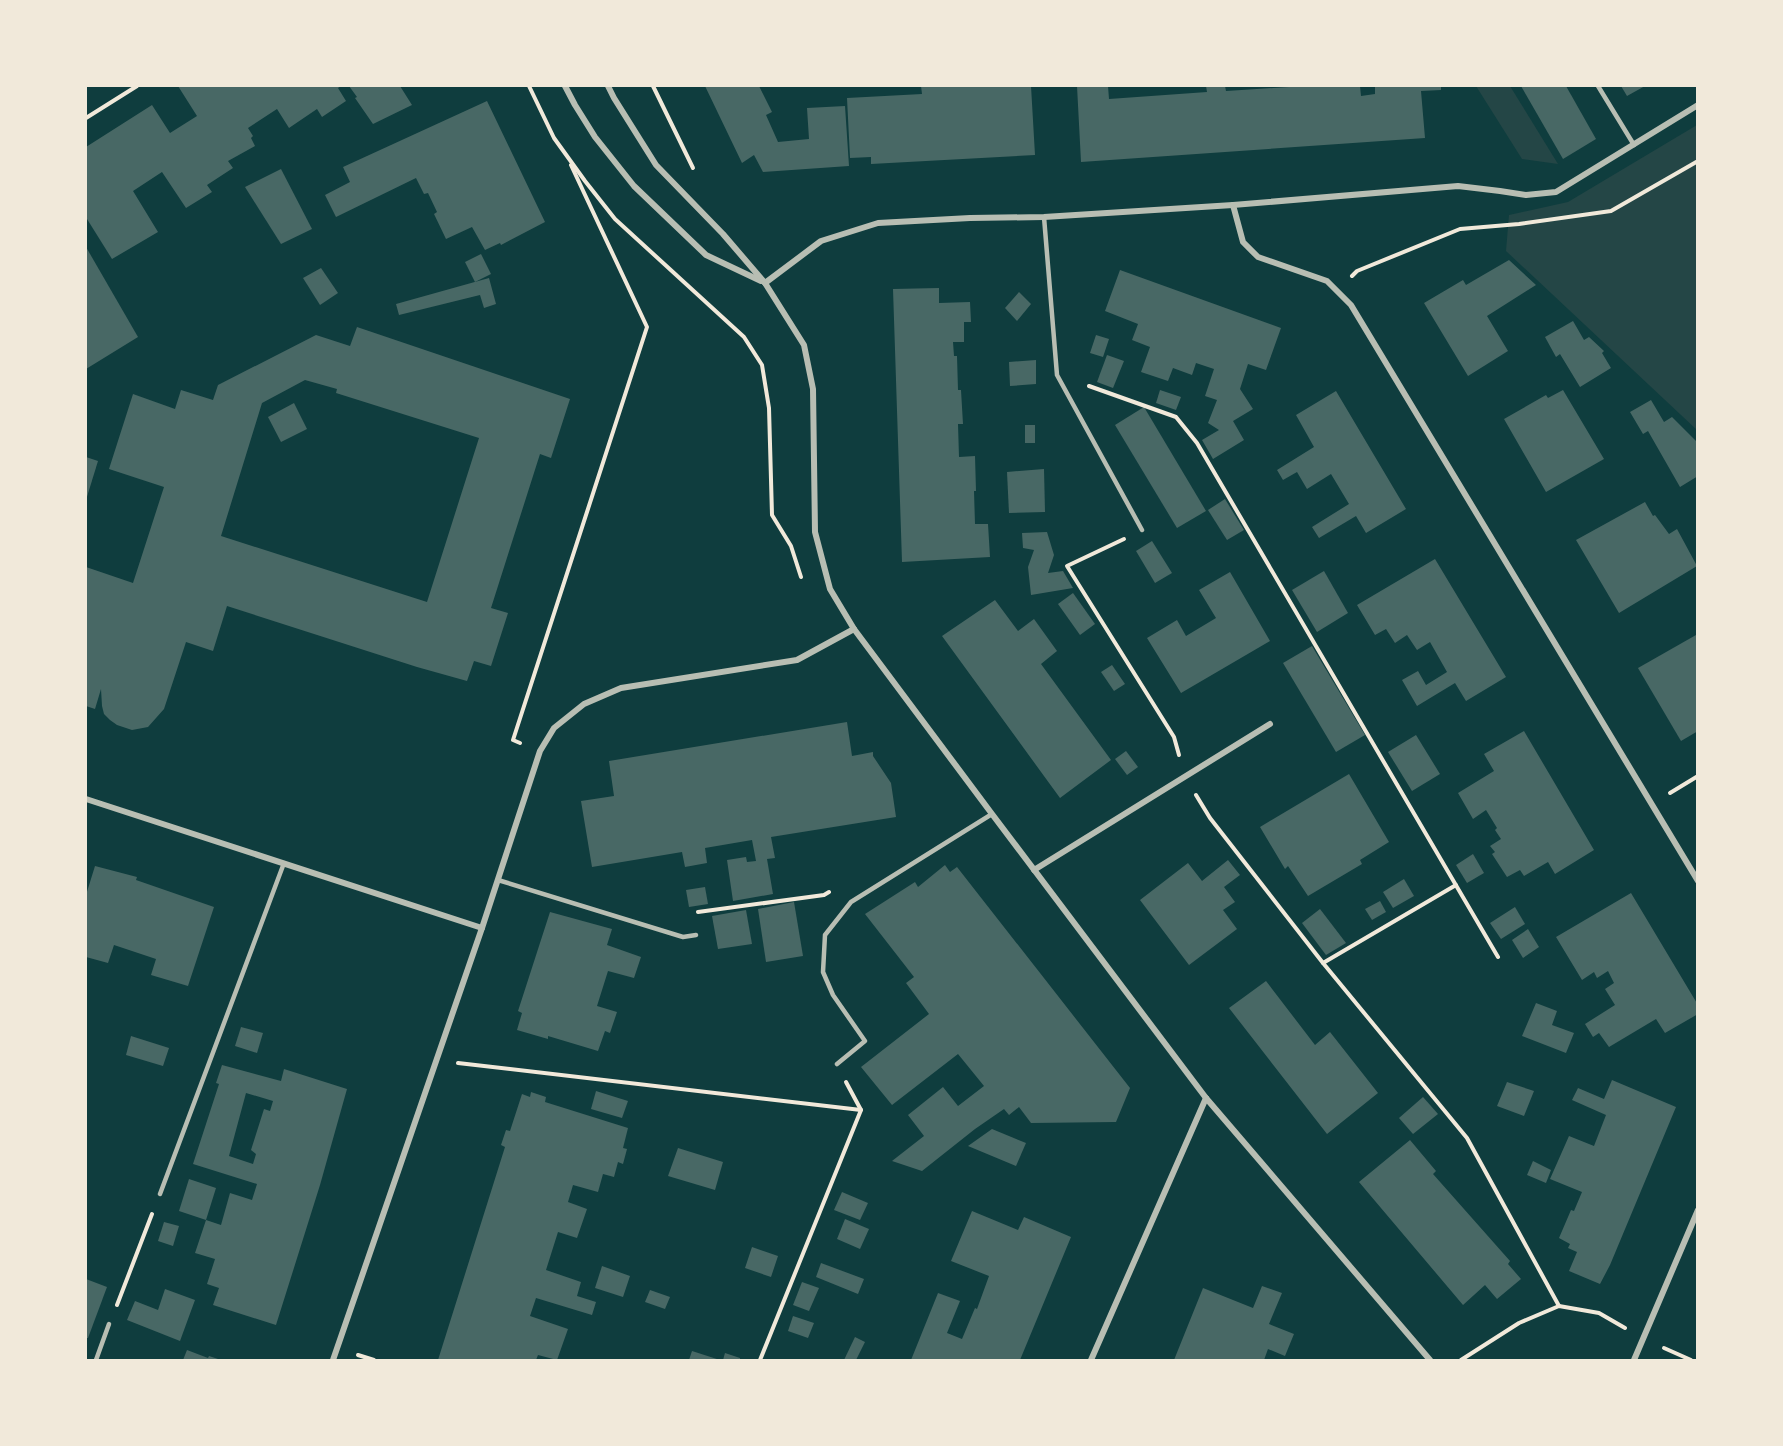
<svg xmlns="http://www.w3.org/2000/svg" width="1783" height="1446" font-family="'Libre Baskerville',serif">
<style>
.green{fill:#244646}
.building{fill:#486865;fill-rule:evenodd}
.lines{fill:none;stroke-linecap:round;stroke-linejoin:round}
.path{stroke:#f1e9da;stroke-width:4}
.service{stroke:#b8beb3;stroke-width:4.5}
.minor{stroke:#b8beb3;stroke-width:6}
</style>
<rect width="100%" height="100%" fill="#0f3d3e"/>
<g class="green">
<path d="M1476,86h34l48,78 -36,-5z"/>
<path d="M1697,125v305l-191,-179 3,-36 59,-13z"/>
</g>
<g class="building">
<path d="M178,86h163l-3,2 8,13 -24,16 -5,-8 -28,19 -12,-19 -29,19 5,8 -2,2 4,8 -27,15 5,7 -26,17 5,7 -26,16 -24,-36 -29,19 25,41 -46,27 -25,-40 -1,2v-74l66,-42 18,28 27,-17z"/>
<path d="M349,86h51l12,19 -39,19 -18,-26 2,-1z"/>
<path d="M705,86h54l13,26 -6,3 12,27 31,-3 -2,-31 38,-2 4,60 -86,6 -9,-17 -12,8z"/>
<path d="M921,86h110l4,69 -164,9v-7l-21,1 -3,-60 75,-4z"/>
<path d="M1077,86h31l1,13 98,-7 -1,-6h19l1,5 78,-5h56l1,10 14,-2v-8h66v4l-20,1 4,47 -344,24z"/>
<path d="M1521,86h45l30,53 -33,20z"/>
<path d="M1621,86h24l-18,10z"/>
<path d="M487,101l58,121 -44,23 -1,-2 -15,7 -13,-23 -26,12 -12,-25 3,-2 -9,-19 -4,1 -8,-16 -80,39 -11,-22 25,-13 -7,-15z"/>
<path d="M281,169l31,60 -31,15 -36,-57z"/>
<path d="M86,247l52,90 -52,32z"/>
<path d="M481,254l10,20 -16,8 -10,-20z"/>
<path d="M1509,260l27,25 -49,31 21,35 -40,25 -44,-73 39,-23 3,5z"/>
<path d="M321,268l17,25 -18,12 -17,-27z"/>
<path d="M1120,270l161,58 -15,42 -18,-6 -8,25 13,20 -20,12 11,19 -31,19 -11,-19 17,-10 -11,-7 9,-23 -12,-4 9,-27 -18,-6 -4,12 -19,-7 -5,13 -27,-9 9,-25 -18,-7 6,-16 -33,-13z"/>
<path d="M489,278l7,26 -12,4 -4,-13 -81,20 -3,-11z"/>
<path d="M939,288v15l31,-1 1,20h-7v20h-11l1,14h3l1,34h3l2,34h-5l1,33 16,-1 1,35h-2l1,33h13l2,33 -88,5 -9,-273z"/>
<path d="M1019,292l12,12 -14,17 -12,-13z"/>
<path d="M1573,321l11,19 5,-3 15,14 -2,2 9,15 -31,19 -20,-33 -4,3 -11,-20z"/>
<path d="M357,327l213,72 -19,59 -11,-4 -49,154 17,5 -17,53 -17,-5 -7,20 -50,-14 -190,-61 -14,45 -27,-9 -22,67 -16,18 -16,3 -15,-5 -7,-5 -6,-6 -2,-8 -1,-17 -6,20 -9,-3v-139l47,16 31,-96 -55,-18 24,-75 42,15 6,-19 32,10 5,-15 98,-50 34,11zM305,380l32,9 -1,4 143,45 -52,164 -206,-66 41,-133z"/>
<path d="M1096,335l13,4 -6,18 -13,-4z"/>
<path d="M1107,355l17,6 -11,27 -16,-6z"/>
<path d="M1036,360v24l-26,2 -1,-24z"/>
<path d="M1160,390l21,7 -5,13 -20,-7z"/>
<path d="M1563,390l41,69 -58,33 -42,-73 42,-24 2,3z"/>
<path d="M1336,391l70,118 -40,24 -10,-17 -37,22 -7,-11 37,-23 -18,-30 -24,15 -10,-17 -14,8 -6,-10 37,-23 -18,-32z"/>
<path d="M1651,400l13,22 8,-5 26,26v33l-18,11 -32,-56 -5,3 -13,-22z"/>
<path d="M294,403l13,26 -26,13 -13,-25z"/>
<path d="M1144,407l62,104 -29,17 -62,-103z"/>
<rect x="1025" y="425" width="10" height="18"/>
<path d="M86,457l12,4 -12,39z"/>
<path d="M1044,469l1,43 -36,1 -2,-41z"/>
<path d="M1225,499l19,31 -17,10 -19,-30z"/>
<path d="M1645,502l8,14 2,-1 14,19 8,-5 20,37 -78,47 -43,-73z"/>
<path d="M1047,532l7,23 -6,18 15,-2 10,17 -42,7 -3,-28 6,-17 -11,-2 -1,-15z"/>
<path d="M1152,541l20,32 -17,10 -19,-32z"/>
<path d="M1435,559l71,118 -40,24 -11,-18 -38,23 -15,-26 16,-9 8,14 21,-13 -17,-30 -13,8 -10,-15 -12,8 -9,-14 -11,6 -18,-30z"/>
<path d="M1324,571l24,42 -31,19 -25,-42z"/>
<path d="M1230,572l40,69 -89,52 -34,-55 30,-18 9,16 30,-18 -17,-28z"/>
<path d="M1073,593l22,31 -15,11 -22,-31z"/>
<path d="M995,600l23,31 16,-12 23,32 -16,13 70,96 -51,38 -118,-162z"/>
<path d="M1696,635l2,3v93l-17,10 -43,-73z"/>
<path d="M1312,646l53,89 -29,17 -53,-89z"/>
<path d="M1112,665l13,19 -11,7 -13,-19z"/>
<path d="M847,722l5,34 21,-4v4l18,27 5,34 -125,20 4,21 -8,1 6,35 -40,7 -6,-41 19,-3 1,5 9,-1 -4,-21 -47,8 2,15 -22,4 -3,-15 -90,15 -11,-66 33,-5 -5,-35z"/>
<path d="M1524,731l70,119 -39,24 -7,-12 -24,14 -4,-6 -13,7 -15,-23 3,-2 -5,-6 11,-7 -6,-9 2,-2 -11,-18 -13,9 -15,-26 36,-22 -10,-17z"/>
<path d="M1416,735l24,39 -28,17 -24,-39z"/>
<path d="M1126,751l12,16 -11,8 -12,-16z"/>
<path d="M1349,774l40,68 -29,18 2,4 -54,32 -20,-30 -3,3 -25,-42z"/>
<path d="M1473,854l11,19 -17,10 -11,-18z"/>
<path d="M1228,860l12,15 -16,12 11,15 -12,8 14,19 -48,36 -49,-65 48,-37 14,18z"/>
<path d="M945,865l5,7 7,-5 173,221 -14,34 -85,1 -12,-16 -10,8 -5,-6 -29,20 -53,42 -30,-10 32,-25 -16,-21 35,-28 15,19 26,-20 -26,-32 -66,51 -31,-38 68,-53 -23,-31 8,-6 -49,-63 50,-32 3,5z"/>
<path d="M95,866l42,11 -1,3 78,27 -26,79 -37,-11 5,-16 -42,-14 -6,18 -22,-6v-62z"/>
<path d="M1404,879l10,17 -21,12 -10,-16z"/>
<path d="M705,887l3,17 -19,3 -3,-17z"/>
<path d="M1631,893l67,112v9l-33,19 -9,-14 -47,28 -10,-14 -6,4 -8,-13 30,-19 -10,-16 9,-6 -6,-12 -11,7 -3,-6 -12,8 -26,-43z"/>
<path d="M1380,901l6,11 -14,8 -7,-11z"/>
<path d="M794,902l9,54 -37,6 -8,-53z"/>
<path d="M1515,907l10,17 -24,15 -11,-16z"/>
<path d="M1320,909l26,34 -20,12 -24,-32z"/>
<path d="M746,910l6,34 -34,5 -6,-33z"/>
<path d="M550,912l62,17 -5,16 34,12 -7,21 -26,-7 -11,35 20,6 -7,21 -5,-2 -7,20 -50,-15v3l-31,-9 5,-17 -4,-2z"/>
<path d="M1528,929l11,18 -16,11 -11,-18z"/>
<path d="M1266,981l49,64 15,-13 48,61 -51,41 -98,-126z"/>
<path d="M1536,1003l21,8 -5,14 22,8 -8,20 -44,-17z"/>
<path d="M241,1027l22,6 -6,20 -22,-7z"/>
<path d="M131,1036l38,12 -6,18 -37,-11z"/>
<path d="M222,1065l59,16 3,-12 63,20 -27,96 -44,140 -63,-20 6,-17 -12,-4 8,-25 -20,-6 11,-33 15,5 9,-32 22,7 5,-16 -64,-20 26,-80 -3,-1zM246,1093l27,8 -3,10 -6,-2 -13,41 5,4 -3,10 -24,-8z"/>
<path d="M1612,1080l64,27 -66,158 -10,19 -31,-13 8,-19 -9,-4 2,-4 -11,-6 12,-28 3,1 8,-19 -32,-13 19,-43 25,10 12,-31 -34,-15 6,-12 26,11z"/>
<path d="M1507,1082l27,9 -10,25 -27,-10z"/>
<path d="M596,1091l32,10 -6,17 -31,-9z"/>
<path d="M531,1092l15,5 -1,5 83,26 -5,20 4,1 -4,15 -5,-2 -4,15 -11,-3 -5,18 -25,-7 -5,17 19,7 -10,29 -19,-6 -12,38 35,12 -4,14 19,6 -4,13 -56,-17 -6,18 38,13 -11,31 -19,-5 -2,5h-98l67,-213 -4,-2 5,-15 4,1 12,-37 8,3z"/>
<path d="M1423,1097l15,17 -25,20 -14,-16z"/>
<path d="M992,1129l34,14 -10,23 -48,-20z"/>
<path d="M1410,1140l26,31 -3,3 77,87 -2,3 13,15 -24,20 -12,-14 -22,20 -104,-123z"/>
<path d="M678,1148l45,14 -8,28 -47,-14z"/>
<path d="M1533,1161l18,9 -5,13 -19,-8z"/>
<path d="M189,1179l27,9 -10,32 -27,-9z"/>
<path d="M842,1192l26,11 -8,17 -26,-10z"/>
<path d="M972,1211l46,19 6,-13 47,20 -51,123h-109l27,-67 22,8 -13,32 15,6 13,-31 2,1 12,-33 -38,-15z"/>
<path d="M845,1219l24,10 -9,20 -23,-10z"/>
<path d="M164,1222l15,4 -6,20 -15,-5z"/>
<path d="M752,1247l26,9 -7,21 -26,-9z"/>
<path d="M821,1263l43,16 -6,15 -42,-17z"/>
<path d="M602,1266l28,10 -7,21 -28,-9z"/>
<path d="M86,1279l21,8 -19,51h-2z"/>
<path d="M802,1282l17,6 -10,23 -16,-6z"/>
<path d="M1262,1286l20,7 -13,31 25,10 -9,22 -17,-7 -4,11h-90l29,-72 50,20z"/>
<path d="M165,1289l30,11 -15,41 -53,-21 8,-19 23,9z"/>
<path d="M650,1290l20,7 -5,12 -20,-7z"/>
<path d="M793,1316l21,7 -6,15 -20,-7z"/>
<path d="M855,1337l10,5 -9,18h-12z"/>
<path d="M187,1350l21,8 1,-2 12,4h-38z"/>
<path d="M692,1351l28,9h-31z"/>
<path d="M725,1353l15,5v2h-17z"/>
</g>
<g class="lines">
<g class="path">
<path d="M529,86l25,52 31,43 30,38 129,118 18,28 7,43 3,107 19,31 10,31"/>
<path d="M653,86l40,82"/>
<path d="M86,118l51,-32"/>
<path d="M1352,276l5,-5 103,-42 59,-5 92,-13 87,-50"/>
<path d="M1089,386l87,31 21,26 301,514"/>
<path d="M1124,539l-57,27 107,171 5,18"/>
<path d="M520,743l-7,-3 134,-413 -76,-162"/>
<path d="M1670,793l28,-17"/>
<path d="M1196,795l14,23 113,145 144,175 92,168"/>
<path d="M698,912l126,-17 5,-3"/>
<path d="M1323,963l133,-78"/>
<path d="M458,1063l403,47 -101,250"/>
<path d="M846,1082l15,28"/>
<path d="M117,1305l35,-91"/>
<path d="M1664,1348l27,12"/>
<path d="M358,1355l16,5"/>
<path d="M1461,1360l58,-37 40,-17 40,7 26,15"/>
</g>
<g class="service">
<path d="M1598,86l36,59"/>
<path d="M1044,217l13,158 85,155"/>
<path d="M498,880l185,57 13,-2"/>
<path d="M837,1064l28,-23 -32,-46 -10,-23 2,-37 26,-33 141,-88"/>
<path d="M160,1194l124,-331"/>
<path d="M96,1360l13,-36"/>
</g>
<g class="minor">
<path d="M565,86l10,19 20,32 39,49 72,69 55,26"/>
<path d="M608,86l6,12 42,67 67,69 42,49 39,62 9,44 2,143 15,57 24,40 138,185 214,284 224,262"/>
<path d="M1233,205l10,37 15,15 69,24 24,24 347,576"/>
<path d="M765,283l56,-42 57,-18 92,-5 74,-1 189,-12 225,-19 42,5 26,4 30,-3 142,-87"/>
<path d="M86,799l396,129"/>
<path d="M1034,870l236,-146"/>
<path d="M333,1360l149,-432 58,-177 14,-23 30,-24 37,-16 176,-28 57,-31"/>
<path d="M1091,1360l115,-262"/>
<path d="M1634,1360l64,-150"/>
</g>
</g>
<rect width="1783" height="1446" fill="none" stroke="#f1e9da" stroke-width="174"/>
</svg>
